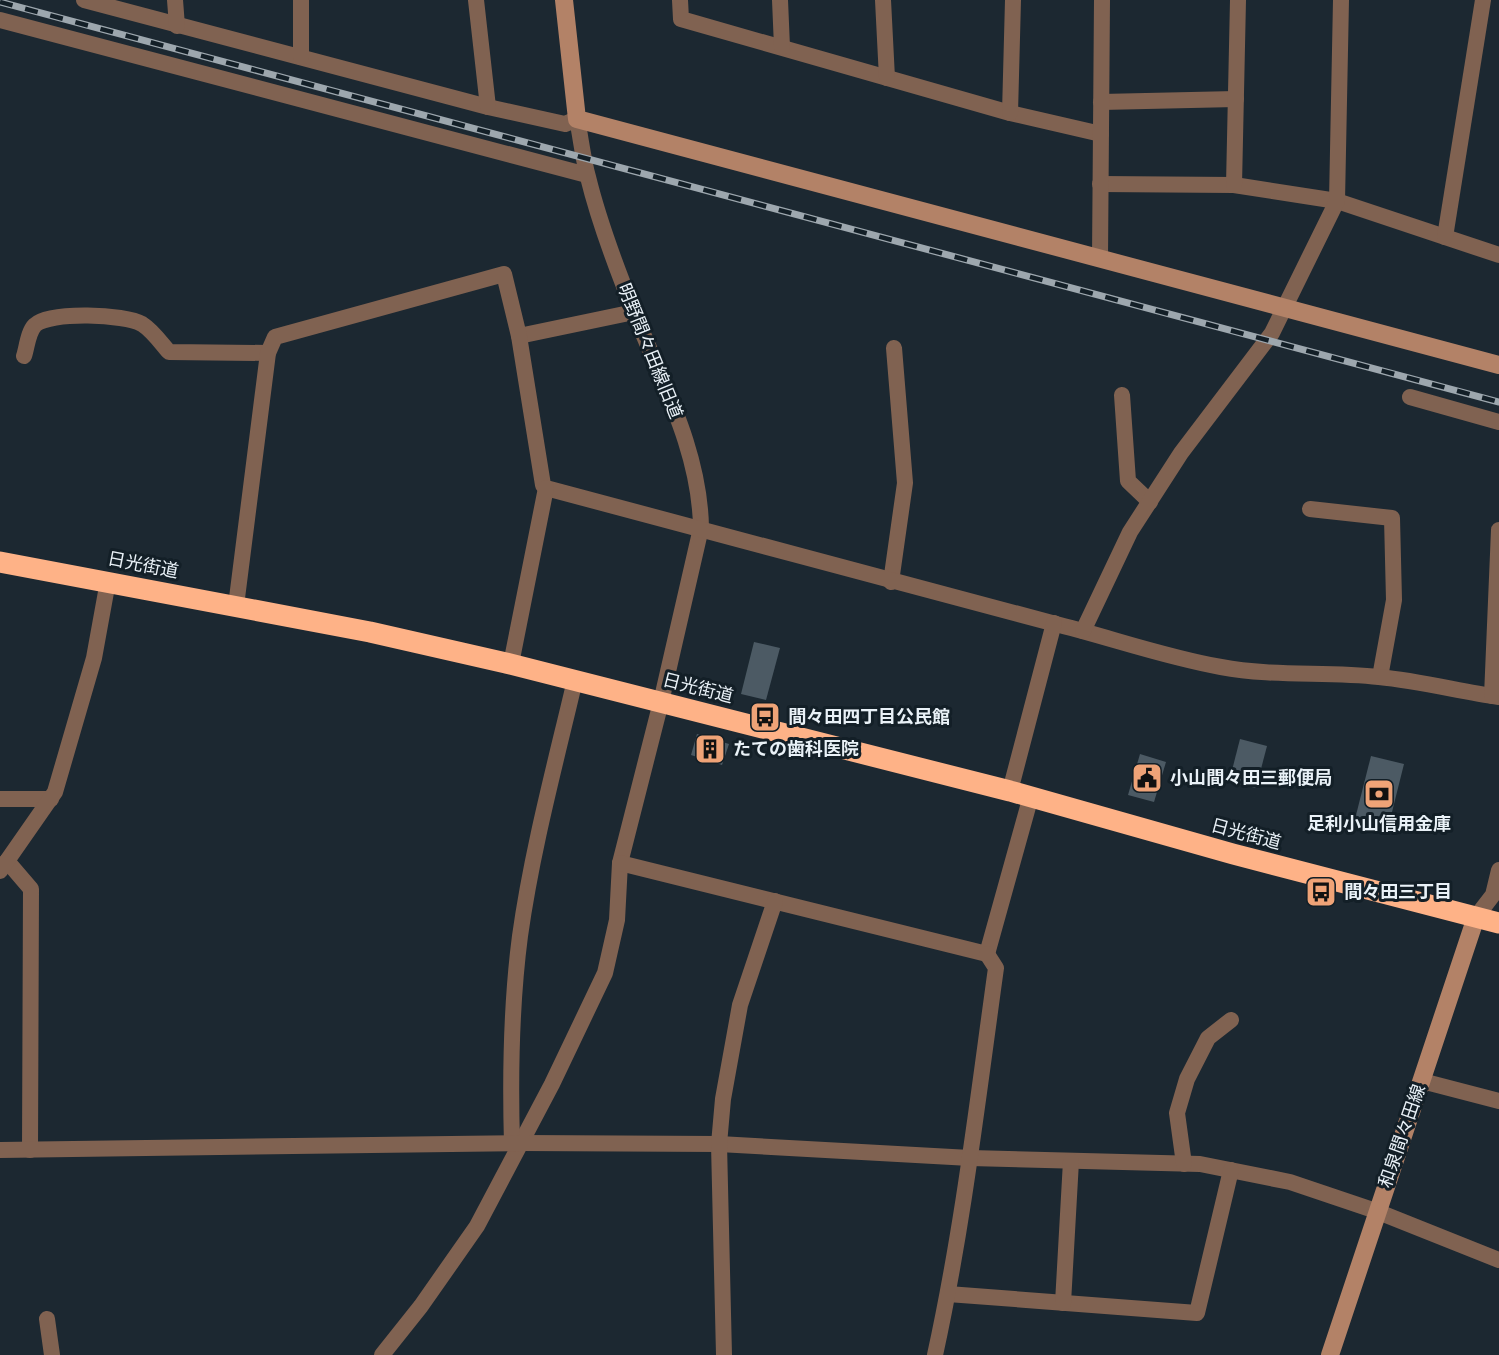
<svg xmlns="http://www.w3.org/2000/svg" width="1499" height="1355" font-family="Rubik,'Noto Sans JP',sans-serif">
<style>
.building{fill:#4c5a64}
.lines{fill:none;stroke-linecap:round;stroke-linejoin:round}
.street{stroke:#806251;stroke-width:16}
.secondary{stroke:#b38267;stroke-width:18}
.highway{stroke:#feb287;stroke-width:21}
.rail-casing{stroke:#9da7ae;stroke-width:7}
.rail{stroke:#131f27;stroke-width:4.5;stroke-dasharray:13;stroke-linecap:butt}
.labels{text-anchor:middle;stroke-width:6;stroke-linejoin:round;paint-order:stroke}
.street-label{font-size:18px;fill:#e9f1f7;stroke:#131f27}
.poi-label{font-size:18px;font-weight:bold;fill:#e9f1f7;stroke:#131f27;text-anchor:start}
</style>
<rect width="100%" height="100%" fill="#1c2831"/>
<g class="building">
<path d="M754,642l26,6 -14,52 -25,-6z"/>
<path d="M697,734l32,10 -7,21 -31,-10z"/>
<path d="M1240,739l27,7 -11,42 -27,-6z"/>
<path d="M1140,754l26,8 -12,40 -26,-7z"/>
<path d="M1371,756l33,8 -17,68 -33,-9z"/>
</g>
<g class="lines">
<g class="street">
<path d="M84,0l404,107 77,17 12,-5c4,20 6,40 11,58 11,45 28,90 45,132 28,72 67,141 68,219l-40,174 -41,161 -3,57 -12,53 -53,111 -75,142 -56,80 -39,49"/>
<path d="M175,0l2,26"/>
<path d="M476,0l12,107"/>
<path d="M680,0l1,19 329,94 91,21"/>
<path d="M780,0l2,47"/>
<path d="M883,0l4,78"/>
<path d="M0,20l587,155"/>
<path d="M301,57v-57"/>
<path d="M1101,102l135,-3"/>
<path d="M1010,113l3,-113"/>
<path d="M1100,184l134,1 103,16 162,54"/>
<path d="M1234,185l4,-185"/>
<path d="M1445,237l38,-237"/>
<path d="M1100,258l2,-258"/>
<path d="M519,336l115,-24"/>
<path d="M24,356c3,-9 4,-24 11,-31 15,-14 90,-11 107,-1 11,7 19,19 27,28l99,1"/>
<path d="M1122,395l6,86 22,21"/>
<path d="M1410,397l89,25"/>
<path d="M1310,509l82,9 2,82 -14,77"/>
<path d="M891,582l14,-99 -11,-135"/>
<path d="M236,606l32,-253 7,-16 229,-63 15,62 24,149 3,3c169,44 337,91 506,135 57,14 112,34 169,44 52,10 106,4 158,10 40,4 80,14 120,20"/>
<path d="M1083,631l47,-99 51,-79 91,-120 65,-132 4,-201"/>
<path d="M511,664l35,-176"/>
<path d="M1492,696l7,-166"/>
<path d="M1010,791l44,-168"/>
<path d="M0,799h51"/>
<path d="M7,861l24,28 -1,261"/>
<path d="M620,863l367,91 44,-158"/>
<path d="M0,871l55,-79 39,-134 14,-77"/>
<path d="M1476,917l17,-22 6,-25"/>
<path d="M1422,1081l77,20"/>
<path d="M512,1144c-2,-70 -1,-139 8,-208 12,-86 35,-171 55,-256"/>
<path d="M0,1150l522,-7 197,1 251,14 230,6 90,18 86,29 123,49"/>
<path d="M1184,1164l-7,-51 10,-34 21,-41 23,-18"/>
<path d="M948,1294l249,19 34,-143"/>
<path d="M1063,1303l8,-142"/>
<path d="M47,1319l5,36"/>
<path d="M724,1355l-5,-211 4,-45 17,-94 35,-104"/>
<path d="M935,1355c28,-128 43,-258 61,-387l-9,-14"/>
</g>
<g class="secondary">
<path d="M564,0l13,119c307,82 614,165 922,246"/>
<path d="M1330,1355l146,-438"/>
</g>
<path class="highway" d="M0,562l370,70 136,31 504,128 223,63 266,69"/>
<g class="rail-casing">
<path id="rail" d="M0,2l1499,400"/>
</g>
<use href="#rail" class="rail"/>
</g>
<defs>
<g id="bus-square" transform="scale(1.575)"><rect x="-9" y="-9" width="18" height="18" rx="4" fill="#efa377" stroke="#131f27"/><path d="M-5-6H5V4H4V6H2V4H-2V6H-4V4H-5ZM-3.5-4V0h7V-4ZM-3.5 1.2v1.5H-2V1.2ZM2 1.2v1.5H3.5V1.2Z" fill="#111"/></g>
<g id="building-square" transform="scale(1.575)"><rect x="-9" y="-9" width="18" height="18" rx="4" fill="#efa377" stroke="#131f27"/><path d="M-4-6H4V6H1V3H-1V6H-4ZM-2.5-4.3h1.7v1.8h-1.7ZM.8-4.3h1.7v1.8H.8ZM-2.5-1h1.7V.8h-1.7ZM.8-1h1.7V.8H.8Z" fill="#111"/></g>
<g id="civic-square" transform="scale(1.575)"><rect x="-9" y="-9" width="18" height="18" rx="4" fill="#efa377" stroke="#131f27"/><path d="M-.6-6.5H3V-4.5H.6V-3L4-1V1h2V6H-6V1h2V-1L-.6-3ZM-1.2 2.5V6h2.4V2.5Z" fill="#111"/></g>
<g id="bank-square" transform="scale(1.575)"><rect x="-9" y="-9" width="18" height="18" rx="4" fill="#efa377" stroke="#131f27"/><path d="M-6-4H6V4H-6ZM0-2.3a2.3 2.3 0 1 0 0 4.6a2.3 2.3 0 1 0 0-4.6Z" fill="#111"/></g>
</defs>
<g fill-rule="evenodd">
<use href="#bus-square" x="765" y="717"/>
<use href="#building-square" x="710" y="749"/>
<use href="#civic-square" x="1147" y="778"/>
<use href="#bank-square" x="1379" y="794"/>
<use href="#bus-square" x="1321" y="892"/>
</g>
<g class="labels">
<g class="street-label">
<text transform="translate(650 351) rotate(68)" y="6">明野間々田線旧道</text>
<text transform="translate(143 565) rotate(11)" y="6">日光街道</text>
<text transform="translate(698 688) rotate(14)" y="6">日光街道</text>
<text transform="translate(1246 834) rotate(15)" y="6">日光街道</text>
<text transform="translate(1402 1136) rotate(-71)" y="6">和泉間々田線</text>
</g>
<g class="poi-label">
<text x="788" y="723">間々田四丁目公民館</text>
<text x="733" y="755">たての歯科医院</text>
<text x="1170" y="784">小山間々田三郵便局</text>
<text x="1379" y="830" text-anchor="middle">足利小山信用金庫</text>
<text x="1344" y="898">間々田三丁目</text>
</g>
</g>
</svg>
